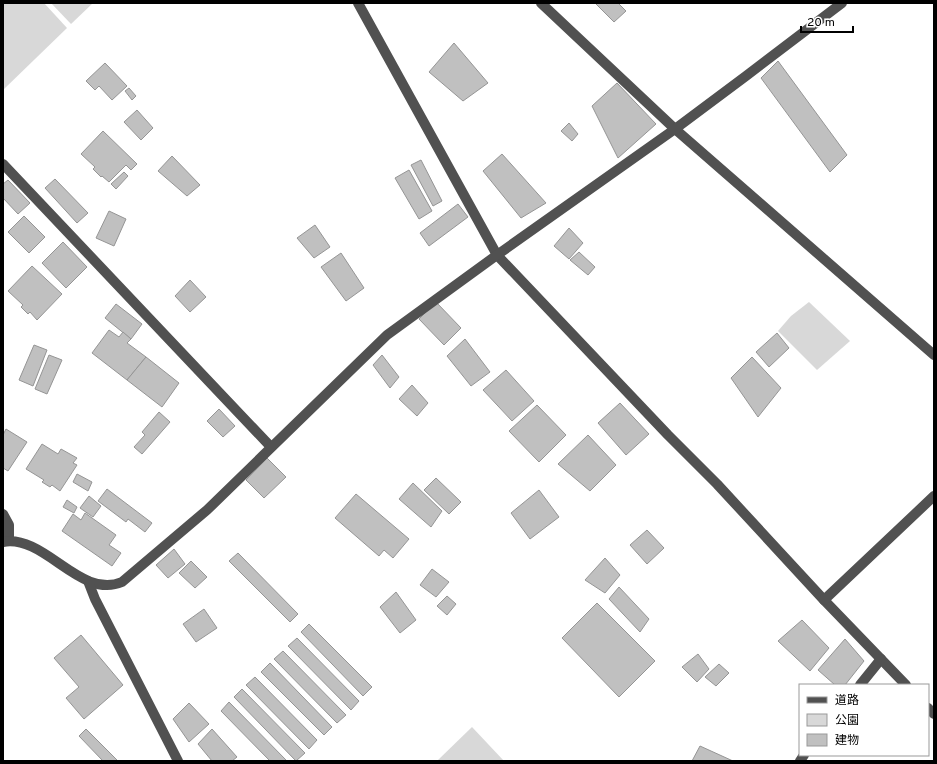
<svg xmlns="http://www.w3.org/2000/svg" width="937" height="764" font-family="Overpass,'Noto Sans JP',sans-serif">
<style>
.green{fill:#d8d8d8}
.building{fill:#c0c0c0;stroke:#959595}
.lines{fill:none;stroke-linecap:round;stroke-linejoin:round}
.minor{stroke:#515151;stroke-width:10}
</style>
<rect width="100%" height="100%" fill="#fff"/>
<g class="green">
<path d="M3,3h41l23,25 -64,62z"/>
<path d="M51,3h42l-22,21z"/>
<path d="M809,302l41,39 -33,29 -39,-39 13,-15z"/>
<path d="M472,727l32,34h-67z"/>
</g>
<g class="building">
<path d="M595,3h23l8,8 -12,11z"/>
<path d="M454,43l34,40 -25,18 -34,-29z"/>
<path d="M778,61l69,94 -17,17 -69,-94z"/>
<path d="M105,63l22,23 -15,14 -13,-14 -4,4 -9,-9z"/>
<path d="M617,83l39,41 -38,34 -26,-52z"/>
<path d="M129,88l7,8 -4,4 -7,-9z"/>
<path d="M137,110l16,18 -12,12 -17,-18z"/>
<path d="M569,123l9,11 -6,7 -11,-10z"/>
<path d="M103,131l34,33 -6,6 -5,-5 -17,17 -7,-6 -1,1 -8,-8 2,-2 -14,-13z"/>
<path d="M502,154l44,49 -25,15 -38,-47z"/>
<path d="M172,156l28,29 -13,11 -29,-25z"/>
<path d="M421,160l21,41 -9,5 -22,-41z"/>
<path d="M409,170l23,41 -13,8 -24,-41z"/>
<path d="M124,172l4,4 -12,13 -5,-5z"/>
<path d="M55,179l33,34 -11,10 -32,-35z"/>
<path d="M8,180l22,23 -12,11 -15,-16v-14z"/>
<path d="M458,204l10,13 -39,29 -9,-13z"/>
<path d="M109,211l17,8 -12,27 -18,-8z"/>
<path d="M24,216l21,21 -16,16 -21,-21z"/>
<path d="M315,225l15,22 -16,11 -17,-20z"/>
<path d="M569,228l14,15 -14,16 -15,-13z"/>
<path d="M63,242l24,25 -21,21 -24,-25z"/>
<path d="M579,252l16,15 -7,8 -18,-15z"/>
<path d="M341,253l23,35 -18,13 -25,-34z"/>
<path d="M32,266l30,28 -25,26 -7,-8 -2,2 -7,-7 2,-2 -15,-14z"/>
<path d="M190,280l16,17 -16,15 -15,-16z"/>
<path d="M436,302l25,26 -17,17 -25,-26z"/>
<path d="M116,304l26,20 -11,15 -26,-21z"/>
<path d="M109,330l10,7 4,-5 8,7 -4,4 19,14 -19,23 -35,-27z"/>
<path d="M777,333l12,15 -20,19 -13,-15z"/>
<path d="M465,339l25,33 -19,14 -24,-30z"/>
<path d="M34,345l13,5 -14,36 -14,-6z"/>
<path d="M49,355l13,5 -15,34 -12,-5z"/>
<path d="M382,355l17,22 -9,11 -17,-23z"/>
<path d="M146,357l33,26 -17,24 -35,-27z"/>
<path d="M752,357l29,31 -23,29 -27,-39z"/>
<path d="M506,370l28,31 -22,20 -29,-31z"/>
<path d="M412,385l16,18 -11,13 -18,-17z"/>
<path d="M620,403l29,31 -23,21 -28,-32z"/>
<path d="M537,405l29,30 -27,27 -30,-31z"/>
<path d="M219,409l16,17 -12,11 -16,-16z"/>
<path d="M159,412l11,10 -28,32 -8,-7 11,-12 -3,-3z"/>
<path d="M6,429l21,13 -19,29 -5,-3v-33z"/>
<path d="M588,435l28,30 -26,26 -32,-27z"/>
<path d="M42,444l16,10 3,-5 16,9 -4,5 4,2 -17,26 -8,-6 -2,2 -8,-5 2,-2 -18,-11z"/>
<path d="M267,458l19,19 -22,21 -18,-18z"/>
<path d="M77,474l15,8 -4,9 -15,-9z"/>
<path d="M436,478l25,24 -12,12 -25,-24z"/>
<path d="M413,483l29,28 -11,16 -32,-28z"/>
<path d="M107,489l45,34 -7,9 -17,-13 -2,3 -28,-21z"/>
<path d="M539,490l20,27 -29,22 -19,-26z"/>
<path d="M356,494l53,45 -16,19 -9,-8 -5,6 -44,-38z"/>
<path d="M89,496l12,10 -8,11 -13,-9z"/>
<path d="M67,500l10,7 -3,6 -11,-6z"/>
<path d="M85,513l31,22 -7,10 12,8 -9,13 -50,-35 11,-17 8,6z"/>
<path d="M647,530l17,18 -17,16 -17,-19z"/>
<path d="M174,549l11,15 -17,14 -12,-13z"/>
<path d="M238,553l60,61 -8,8 -61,-61z"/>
<path d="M605,558l15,17 -15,18 -20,-13z"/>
<path d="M191,561l16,16 -12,11 -16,-15z"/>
<path d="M432,569l17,13 -13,15 -16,-12z"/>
<path d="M619,587l30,32 -9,13 -31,-33z"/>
<path d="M396,592l20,28 -16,13 -20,-26z"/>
<path d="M447,596l9,8 -9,11 -10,-9z"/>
<path d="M597,603l58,58 -36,36 -57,-59z"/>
<path d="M204,609l13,19 -21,14 -13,-18z"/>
<path d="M802,620l27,28 -19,23 -32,-30z"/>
<path d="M309,624l63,63 -9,9 -62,-64z"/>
<path d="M81,635l42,50 -39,34 -18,-21 13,-11 -25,-29z"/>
<path d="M297,638l62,63 -8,9 -63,-64z"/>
<path d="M845,639l19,22 -19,24h-10l-17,-15z"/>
<path d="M283,651l63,64 -9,8 -63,-64z"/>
<path d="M698,654l11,15 -12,13 -15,-15z"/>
<path d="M270,663l62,64 -8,8 -63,-63z"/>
<path d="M719,664l10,9 -13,13 -11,-9z"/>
<path d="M255,677l62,63 -8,9 -63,-64z"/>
<path d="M242,689l63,64 -9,8 -62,-64z"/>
<path d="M229,702l58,59h-17l-49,-50z"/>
<path d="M189,703l20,21 -20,18 -16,-23z"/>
<path d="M86,729l32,32h-15l-24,-25z"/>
<path d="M212,729l25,28 -5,4h-20l-14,-17z"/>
<path d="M700,746l33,15h-41z"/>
</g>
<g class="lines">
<g class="minor">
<path d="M358,3l139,252 171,180 49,49 107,116 82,85"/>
<path d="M541,3l134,126 259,226"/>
<path d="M3,164l268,283"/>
<path d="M3,514l6,11v16"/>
<path d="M3,542c42,-8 77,58 119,40l85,-72 180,-175 110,-80 178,-126 71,-53 96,-73"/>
<path d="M88,581l7,18 83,162"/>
<path d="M824,600l110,-104"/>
<path d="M860,685l21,-26"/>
<path d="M928,708l6,6"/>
<path d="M800,761l4,-6"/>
</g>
</g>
<rect width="937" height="764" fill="none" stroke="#000000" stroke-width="8"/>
<rect x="799" y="684" width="130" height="72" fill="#ffffff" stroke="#999999"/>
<rect x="807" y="697" width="20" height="6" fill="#515151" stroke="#999999"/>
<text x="835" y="704" font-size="12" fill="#000000">道路</text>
<rect x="807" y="714" width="20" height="12" fill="#d8d8d8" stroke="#999999"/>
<text x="835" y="724" font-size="12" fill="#000000">公園</text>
<rect x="807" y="734" width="20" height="12" fill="#c0c0c0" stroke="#999999"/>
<text x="835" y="744" font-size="12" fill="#000000">建物</text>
<path d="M801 26v6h52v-6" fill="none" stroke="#000000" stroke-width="2"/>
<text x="807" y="26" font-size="12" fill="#000000" stroke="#ffffff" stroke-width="3" paint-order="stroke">20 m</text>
</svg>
